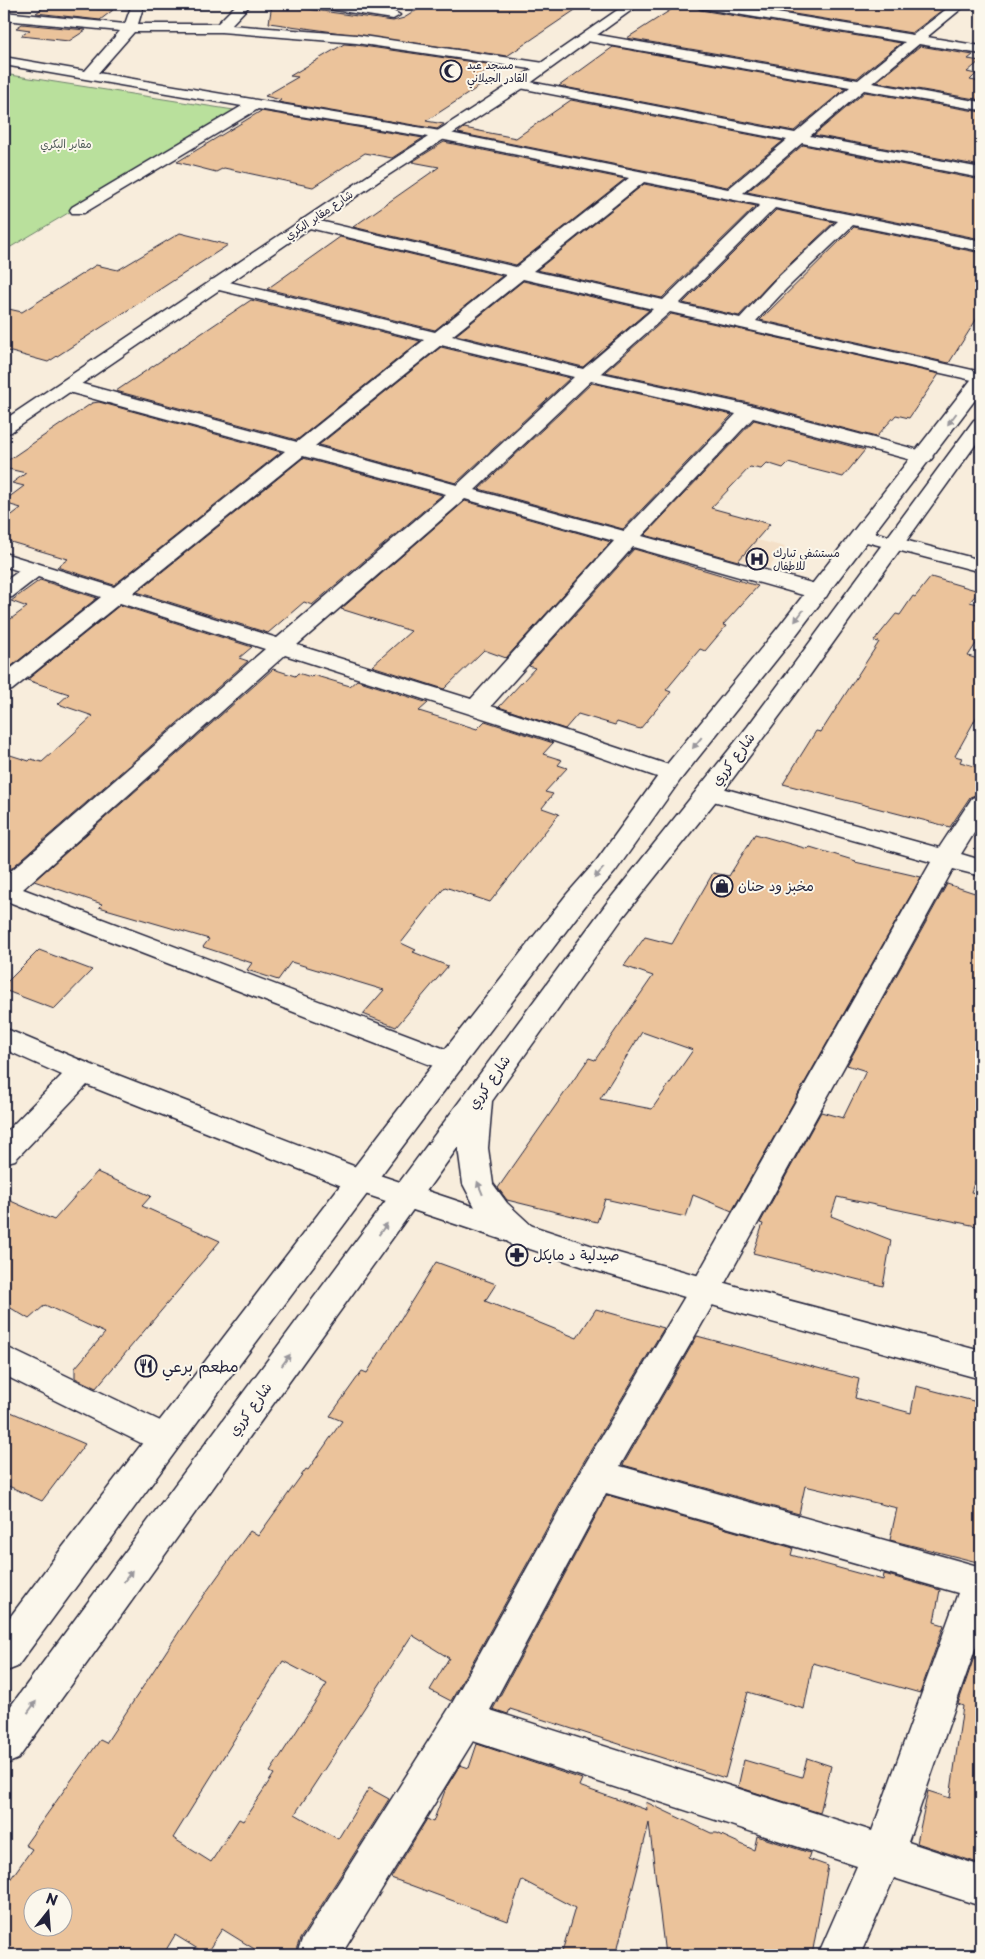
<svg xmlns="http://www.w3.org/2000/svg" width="985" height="1959" font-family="'Playpen Sans','Playpen Sans Arabic',sans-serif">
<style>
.built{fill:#f4e0c8}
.green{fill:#b9e09c;stroke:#6e816c}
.building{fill:#ebc39b;stroke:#22223b;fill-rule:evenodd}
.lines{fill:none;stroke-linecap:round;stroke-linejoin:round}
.minor-casing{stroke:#22223b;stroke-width:3}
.tertiary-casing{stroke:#22223b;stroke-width:3}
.secondary-casing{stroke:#22223b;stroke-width:3}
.minor{fill:#fbf7ec;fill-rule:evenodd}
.tertiary{fill:#fbf7ec;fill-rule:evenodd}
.secondary{fill:#fbf7ec;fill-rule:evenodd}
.oneway{fill:#99979c}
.labels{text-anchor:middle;stroke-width:4;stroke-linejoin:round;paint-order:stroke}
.far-poi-label{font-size:11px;fill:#22223b;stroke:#fbf7ec;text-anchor:start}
.far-park-label{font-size:11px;fill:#4f5b58;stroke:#fbf7ec}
.far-street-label{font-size:11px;fill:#22223b;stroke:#fbf7ec}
.street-label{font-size:14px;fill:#22223b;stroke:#fbf7ec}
.poi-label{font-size:14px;fill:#22223b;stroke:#fbf7ec;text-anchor:start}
.near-poi-label{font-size:16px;fill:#22223b;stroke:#fbf7ec;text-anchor:start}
</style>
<rect width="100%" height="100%" fill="#f8eddc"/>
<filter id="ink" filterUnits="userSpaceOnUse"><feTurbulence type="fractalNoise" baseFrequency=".02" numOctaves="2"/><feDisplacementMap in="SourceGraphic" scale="10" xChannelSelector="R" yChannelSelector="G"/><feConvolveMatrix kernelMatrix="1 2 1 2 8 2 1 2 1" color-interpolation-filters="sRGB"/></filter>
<g filter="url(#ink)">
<path class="built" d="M746,537l39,10 -16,20 -60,-15z"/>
<path class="green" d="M4,74l236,37 -236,140z"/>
<g class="building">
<path d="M48,4h57l-8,5 16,1 -13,10 -64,-7z"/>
<path d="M272,4l121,17 11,-3 23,-14h157l-77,52 -238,-33z"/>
<path d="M680,4h12l8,6 201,33 -44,35 -230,-40z"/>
<path d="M732,4h218l-38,29z"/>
<path d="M22,24l64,6 -17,11 -48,-5 9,-6 -14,-2z"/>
<path d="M344,44l12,1 138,20 -17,13 6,6 -57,37 18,3 -7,5 -159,-27 3,-2 -16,-4 33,-19 -8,-1z"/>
<path d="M920,46l53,9 -5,4 12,2 -13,11 9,2 -6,6 11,2v18l-105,-18z"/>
<path d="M613,47l233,41 -52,43 -235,-45z"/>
<path d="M865,92l116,20v54l-167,-31z"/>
<path d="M571,100l212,41 -56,46 -269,-54 6,-5 52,10z"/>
<path d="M261,111l162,27 -31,20 -27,-5 -52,34 -89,-19 -8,4 -39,-10z"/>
<path d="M444,142l181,37 -109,86 -163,-38 86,-60 -27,-5z"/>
<path d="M803,145l178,35v59l-234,-47z"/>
<path d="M644,184l112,22 -94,92 -125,-28z"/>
<path d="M776,210l58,12 -61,58 -34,36 -56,-13z"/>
<path d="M854,227l127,26v59l-32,51 -189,-43z"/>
<path d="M180,233l48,12 -180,117 -44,-12v-42l18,4 74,-47 22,5z"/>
<path d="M340,237l162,39 -67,54 -168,-41z"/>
<path d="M523,281l126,29 -66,57 -127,-32z"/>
<path d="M251,300l169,41 -123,99 -181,-49z"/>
<path d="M671,314l268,60 -30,44 -13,-3 -20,22 -127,-34 -144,-31z"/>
<path d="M441,347l129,31 -114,105 -137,-38z"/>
<path d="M592,383l140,32 -109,114 -144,-40z"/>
<path d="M99,402l182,50 -167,133 -57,-18 11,-8 -64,-19v-19l17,-13 -17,-5v-2l20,-15 -12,-3 14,-10 -22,-5v-5l88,-60z"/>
<path d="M754,420l111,30 -22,27 -55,-14 -5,5 -16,-5 -6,6 -11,-2 -39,41 59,16 -32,37 -93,-26z"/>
<path d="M303,458l139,37 -130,110 -8,-3 -36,31 -131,-41z"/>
<path d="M465,501l146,41 -105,116 -22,-8 -40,39 -72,-23 39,-35 -70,-22z"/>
<path d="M634,549l124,37 -35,39 3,1 -21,25 -5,-2 -34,41 5,2 -31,37 -23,-7 -2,3 -37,-11 -13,15 -66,-22 36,-39 -6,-2z"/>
<path d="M931,577l48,14 -9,11 11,3v31l-13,20 13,4v49l-26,47 7,2 -2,4 21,6v18l-3,8 -8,3 -20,30 -167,-43 33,-53 5,1 58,-90 -5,-1 22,-27 4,1 13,-19 2,1z"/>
<path d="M40,580l57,18 -93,74v-48l23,-17 -16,-6z"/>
<path d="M120,605l132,42 -13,11 9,3 -241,211 -3,-1v-118l25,8 2,-2 11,3 51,-46 -35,-12 11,-10 -42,-14z"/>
<path d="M273,669l22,7 3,-3 13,4 2,-2 37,11 7,-6 71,23 -9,8 58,18 8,-8 62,20 6,2 -10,11 19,6 -4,5 9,3 -22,24 8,2 -11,14 17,6 -69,88 -45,-15 -44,56 15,7 -3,2 35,14 -52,61 -33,-13 21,-24 -93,-28 -13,18 -31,-10 5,-7 -49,-16 6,-8 -110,-32 3,-3 -68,-23z"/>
<path d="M755,834l53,15 2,-2 46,14 -1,1 66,15 -189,334 -39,-16 -7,22 -81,-18 -8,23 -90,-22 -9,-12 91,-130 6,2 58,-84 -29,-10 21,-29 27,7 41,-71 16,3zM642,1032l51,18 -41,59 -52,-10z"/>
<path d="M947,884l34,11v270l-10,27 10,2v33l-144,-30 -6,19 60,24 -8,46 -130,-33 10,-29 -3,-1 61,-111 22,6 23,-47 -19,-6z"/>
<path d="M39,950l53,20 -38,39 -50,-19v-5z"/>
<path d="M97,1172l54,24 -9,10 78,35 -124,147 -21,-10v-10l30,-35 -60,-28 -16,14 -25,-15v-106l50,22z"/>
<path d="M436,1262l60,22 -11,17 92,37 19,-29 68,19 -81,135 -132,238 -21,-11 19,-32 -37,-23 -117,179 43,25 31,-51 20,11 -89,140 -6,16h-30l-42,-26 -16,25 -31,-19 -12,20h-159v-67l28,-39 -7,-4 75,-105 6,3 86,-131 58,-81 8,5 48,-67 2,1 34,-49 -12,-5 32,-45 5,2zM283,1661l44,23 -57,88 4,2 -31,47 -4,-2 -28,43 -38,-24zM32,1896h30v30h-30z"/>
<path d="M697,1336l162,43 -4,19 56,15 5,-27 65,17v160l-91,-23 7,-32 -92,-22 -6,28 -176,-49z"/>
<path d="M4,1409l81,35 -43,57 -38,-17z"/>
<path d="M607,1495l186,53 -2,7 92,25 1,-6 56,16 -6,32 10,3 -24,68 -107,-30 -9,46 -56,-17 -23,86 -215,-69 -2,5 -15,-5z"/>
<path d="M981,1637v227l-64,-21 11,-52 22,7 13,-92 -5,-2z"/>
<path d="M477,1744l105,35 -3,7 68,24 -1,-8 65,31h6l37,17 3,-14 53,17 -2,6 20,7 -16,89h-147l-16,-132 -33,132h-55l14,-47 -53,-28 -14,41 -117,-43 36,-59 6,3 13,-34 14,-23 9,3z"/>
<path d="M807,1758l24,8 -11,47 -82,-26 6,-27 58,17z"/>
</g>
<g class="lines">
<g class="minor-casing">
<g id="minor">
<path d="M132,4h12l-6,20h79l20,-20h14l-20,21 125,10 188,28 7,4 -7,4 -188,-28 -135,-11h-87l-36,41 342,58 288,58 59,-49 -267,-52 -7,-4 7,-4 275,53 55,-46 -263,-46 -7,-4 7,-4 271,47 47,-38 -205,-34 -6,-4h28l191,31 40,-31h14l-40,33 54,9v8l-62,-10 -47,39 109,19v8l-117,-20 -54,46 171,32v10l-179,-35 -59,50 238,48v10l-128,-26 -67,64 -30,32 225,51v10l-311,-70 -69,61 148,32 181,48 3,4 -3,4 -7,2 -170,-45 -111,118 184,51 3,5 -3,5 -8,2 -8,-2 -177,-50 -142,159 190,63 3,5 -3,5 -9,2 -9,-2 -115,-40 -263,-84 -262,234 438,166 4,7 -4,7 -10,3 -10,-3 -437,-169v-23l261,-228 -145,-46 -108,87 -8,2v-18l97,-77 -63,-20 -26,20 -8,1v-16l15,-11 -15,-5v-13l110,34 171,-136 -224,-61 -2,-4 2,-4h14l222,60 127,-102 -213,-52 -3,-4 3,-4 6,-1 218,53 71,-57 -205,-49 -2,-3 2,-3 6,-2 209,49 113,-89 -189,-39 -182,-30 -174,104h-12l-2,-3 2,-3 170,-101 -238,-41v-8l81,14 35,-40 -116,-11v-8l121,12zM644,182l116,23 -97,95 -130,-29zM775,208l63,13 -64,60 -34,37 -61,-14zM523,279l130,30 -70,60 -131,-33zM441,345l133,32 -117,108 -142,-39zM591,381l145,33 -112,117 -149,-41zM303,456l143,38 -169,144 -144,-45zM465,499l149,42 -143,158 -174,-54z"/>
<path d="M316,4h30l47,7 7,4 -7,4 -71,-11z"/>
<path d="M862,529l119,31v12l-126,-33 -3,-4 3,-4z"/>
<path d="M708,784l231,64 33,-50 9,-3v27l-20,32 20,6v16l-28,-7 -238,432 -95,165 361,101v65l-73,210 73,24v40l-87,-28 -34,77h-42l39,-89 -384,-125 -132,214h-45l6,-15 148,-233 135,-243 108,-181 238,-421 -232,-65 -3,-5 3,-5zM606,1493l352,100 -86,238 -382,-121z"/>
<path d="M4,1028l88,37 277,107 4,8 -4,8 -11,4 -11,-4 -260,-103 -72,75 -11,3v-29l58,-59 -58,-26z"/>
<path d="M4,1346l171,82 5,10 -5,10 -12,5 -12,-5 -147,-73z"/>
</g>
</g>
<g class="tertiary-casing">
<g id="tertiary">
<path d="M626,4h14l-115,83 -146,94 -368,251 -7,2v-14l365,-245 146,-94z"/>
<path d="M358,1168l232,77 156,44 235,62v28l-235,-64 -156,-46 -243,-81 -4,-8 4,-8z"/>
</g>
</g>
<g class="secondary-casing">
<g id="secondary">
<path d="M981,374v18l-188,247 -112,140 -66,93 -30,34 -144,189 -213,285 -211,287 -13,5v-47l58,-77 359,-468 146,-186 30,-34 66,-91 114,-140 197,-253z"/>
<path d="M981,418v19l-171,238 -91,122 -95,119 -132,185 -4,47 5,36 14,19 27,25 5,9 -5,9 -11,3 -11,-3 -36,-37 -13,-25 -5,-37 -440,612 -14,6v-50l602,-811 142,-178 226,-306z"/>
</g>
</g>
<use href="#minor" class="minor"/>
<use href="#tertiary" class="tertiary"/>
<use href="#secondary" class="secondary"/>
</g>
<defs><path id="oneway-solid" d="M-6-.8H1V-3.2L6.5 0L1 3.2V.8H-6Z" transform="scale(1.25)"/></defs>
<g class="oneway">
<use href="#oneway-solid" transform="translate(952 419) rotate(127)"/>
<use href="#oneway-solid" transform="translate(799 616) rotate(127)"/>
<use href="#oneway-solid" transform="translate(697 743) rotate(129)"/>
<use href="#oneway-solid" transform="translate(599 873) rotate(131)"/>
<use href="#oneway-solid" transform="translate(480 1188) rotate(-112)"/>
<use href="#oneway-solid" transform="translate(383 1229) rotate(-54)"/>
<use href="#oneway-solid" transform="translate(286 1360) rotate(-54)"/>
<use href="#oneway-solid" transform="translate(128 1576) rotate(-54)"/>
<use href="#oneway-solid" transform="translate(32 1707) rotate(-54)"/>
</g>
</g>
<defs>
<g id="mosque-ring" transform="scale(1.125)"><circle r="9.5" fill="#fbf7ec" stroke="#22223b" stroke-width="1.5"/><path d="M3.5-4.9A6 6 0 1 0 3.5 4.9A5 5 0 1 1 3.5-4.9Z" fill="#22223b"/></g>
<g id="hospital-ring" transform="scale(1.125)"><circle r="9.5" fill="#fbf7ec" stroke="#22223b" stroke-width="1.5"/><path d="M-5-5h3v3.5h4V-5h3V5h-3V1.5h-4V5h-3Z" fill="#22223b"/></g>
<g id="shop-ring" transform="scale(1.125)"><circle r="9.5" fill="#fbf7ec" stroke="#22223b" stroke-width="1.5"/><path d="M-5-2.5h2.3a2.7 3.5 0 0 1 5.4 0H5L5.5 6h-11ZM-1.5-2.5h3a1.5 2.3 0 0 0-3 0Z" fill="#22223b"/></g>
<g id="pharmacy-ring" transform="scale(1.125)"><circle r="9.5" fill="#fbf7ec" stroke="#22223b" stroke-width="1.5"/><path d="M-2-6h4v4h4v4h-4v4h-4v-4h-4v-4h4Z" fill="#22223b"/></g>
<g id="restaurant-ring" transform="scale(1.125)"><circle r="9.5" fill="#fbf7ec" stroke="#22223b" stroke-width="1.5"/><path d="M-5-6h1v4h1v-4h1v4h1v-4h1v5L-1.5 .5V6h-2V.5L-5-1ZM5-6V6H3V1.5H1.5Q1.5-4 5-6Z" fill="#22223b"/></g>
</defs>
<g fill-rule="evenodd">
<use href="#mosque-ring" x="451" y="71"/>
<use href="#hospital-ring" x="757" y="559"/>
<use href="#shop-ring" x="722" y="886"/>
<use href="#pharmacy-ring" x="517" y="1255"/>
<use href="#restaurant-ring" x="146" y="1366"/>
</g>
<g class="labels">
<g class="far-poi-label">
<text x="467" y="69">مسجد عبد<tspan x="467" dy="13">القادر الجيلاني</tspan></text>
<text x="773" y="557">مستشفى تبارك<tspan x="773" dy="13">للاطفال</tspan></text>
</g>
<g class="far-park-label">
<text x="66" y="148">مقابر البكري</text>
</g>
<g class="far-street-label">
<text transform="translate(319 215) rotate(-34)" y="4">شارع مقابر البكري</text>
</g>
<g class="street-label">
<text transform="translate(733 759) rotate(-53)" y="5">شارع كرري</text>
<text transform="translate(489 1082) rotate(-55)" y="5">شارع كرري</text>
<text transform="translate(250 1409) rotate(-54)" y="5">شارع كرري</text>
</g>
<g class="poi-label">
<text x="738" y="891">مخبز ود حنان</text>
<text x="533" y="1260">صيدلية د مايكل</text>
</g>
<g class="near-poi-label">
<text x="162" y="1372">مطعم برعي</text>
</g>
</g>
<rect width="985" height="1959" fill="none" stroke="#fbf7ec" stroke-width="20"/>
<rect x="10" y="10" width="965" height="1939" fill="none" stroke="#22223b" stroke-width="2" filter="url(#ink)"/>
<g transform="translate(48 1912) rotate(17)"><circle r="24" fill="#fbf7ec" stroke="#a4a2a5"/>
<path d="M0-4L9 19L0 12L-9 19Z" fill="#22223b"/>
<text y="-8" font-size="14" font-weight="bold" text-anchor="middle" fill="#22223b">N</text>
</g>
</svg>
